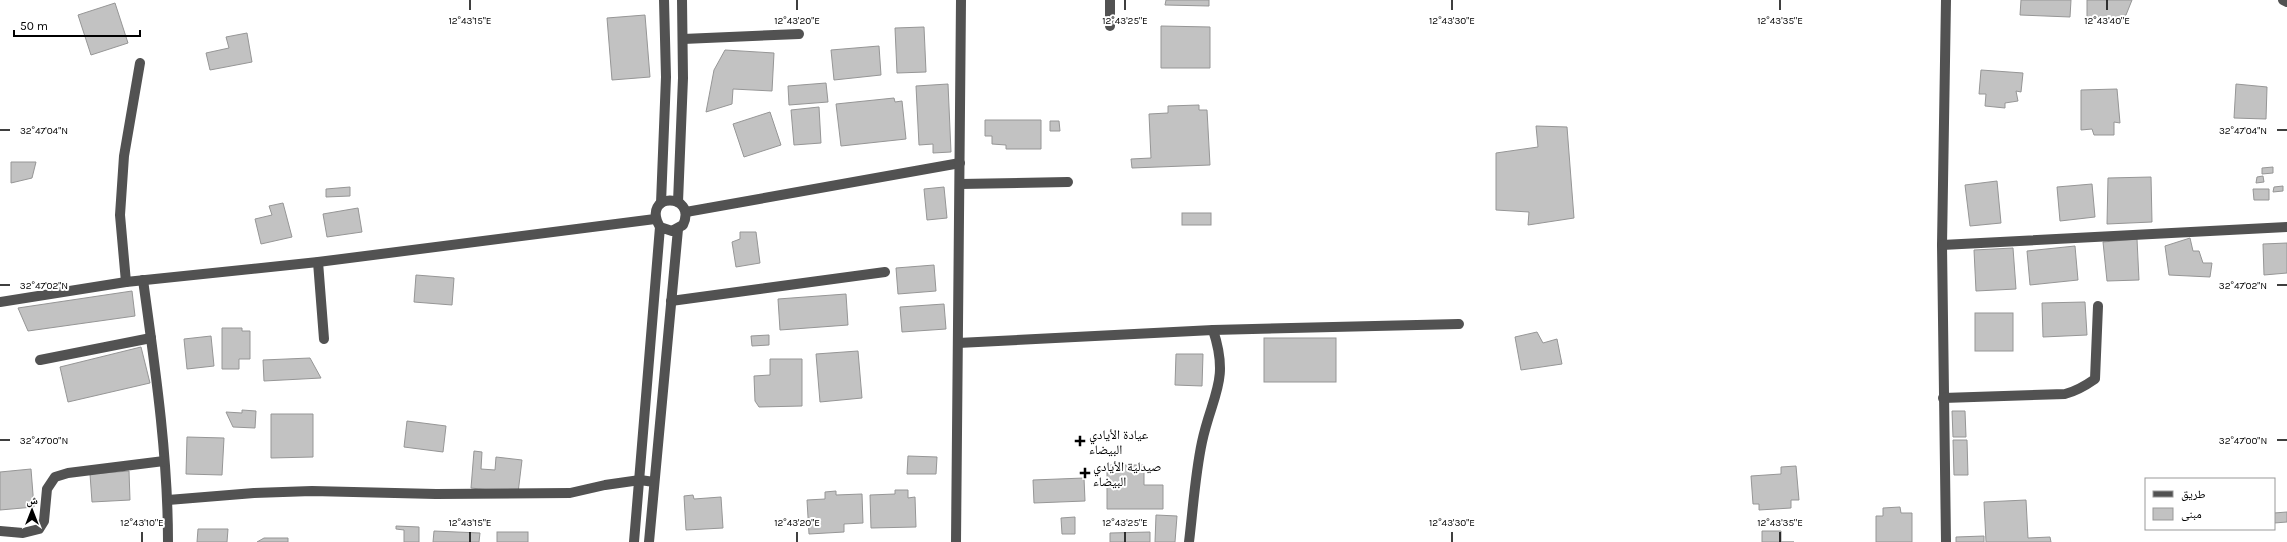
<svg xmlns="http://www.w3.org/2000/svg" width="2287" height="542" font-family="Karla,'Noto Naskh Arabic',sans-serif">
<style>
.building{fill:#c2c2c2;stroke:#969696}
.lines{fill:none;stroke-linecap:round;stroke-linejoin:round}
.minor{stroke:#525252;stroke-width:10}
.ticks{fill:none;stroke:#000;stroke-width:1.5}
.poi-dot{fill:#000;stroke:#fff;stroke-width:1.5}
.labels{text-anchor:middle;stroke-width:4;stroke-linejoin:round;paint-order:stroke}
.poi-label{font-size:13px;fill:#000;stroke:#fff;text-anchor:start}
.ticks-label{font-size:10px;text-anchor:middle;fill:#000;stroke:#fff;stroke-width:4;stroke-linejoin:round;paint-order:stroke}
</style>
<rect width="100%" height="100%" fill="#fff"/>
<g class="building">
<path d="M1166,0h43v6l-44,-1z"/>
<path d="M2021,0h50l-1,17 -50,-2z"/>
<path d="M2087,0h45l-6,15 -22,5 -2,-3h-15z"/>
<path d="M115,3l13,40 -37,12 -13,-40z"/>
<path d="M645,15l5,62 -38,3 -5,-62z"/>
<path d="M1161,26l49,1v41h-49z"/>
<path d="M924,27l2,45 -29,1 -2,-45z"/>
<path d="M247,33l5,29 -42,8 -4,-17 23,-5 -3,-11z"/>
<path d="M879,46l2,29 -47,5 -3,-30z"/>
<path d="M725,50l49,3 -2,38 -39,-2 -1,15 -26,8 8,-42z"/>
<path d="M1981,70l42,3 -2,19 -5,-1 2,10 -13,2v5l-20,-2 1,-12h-7z"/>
<path d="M826,83l2,19 -39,3 -1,-19z"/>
<path d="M948,84l3,68 -18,1v-9l-14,1 -3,-59z"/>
<path d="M2236,84l31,3 -1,32 -32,-1z"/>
<path d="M2117,89l3,34 -6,-1v13h-20l-2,-6 -11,1v-40z"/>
<path d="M894,98l1,4 7,-1 4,38 -65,7 -5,-42z"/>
<path d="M1199,105v5h8l3,55 -78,3 -1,-9 20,-1 -2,-44 19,-1v-7z"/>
<path d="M819,107l2,36 -27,2 -3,-35z"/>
<path d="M770,112l11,33 -37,12 -11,-33z"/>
<path d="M985,120h56v29h-35v-4l-14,-1v-8h-7z"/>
<path d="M1050,121h9l1,10h-10z"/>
<path d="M1536,126l31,1 7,91 -46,7 1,-13 -33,-2v-57l42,-6z"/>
<path d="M11,162h25l-4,16 -21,5z"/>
<path d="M2273,167v6l-11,1v-6z"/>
<path d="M2263,176l1,6 -8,1 1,-6z"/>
<path d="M2151,177l1,45 -45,2 1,-46z"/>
<path d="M1997,181l4,42 -31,3 -5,-41z"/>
<path d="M2092,184l3,33 -35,4 -3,-34z"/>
<path d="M2283,186v5l-10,1 1,-5z"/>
<path d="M350,187v9l-24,1v-8z"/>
<path d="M944,187l3,31 -20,2 -3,-31z"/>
<path d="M2253,189h16v11h-15z"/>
<path d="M283,203l9,34 -31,7 -6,-25 17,-4 -3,-9z"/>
<path d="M358,208l4,24 -35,5 -4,-23z"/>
<rect x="1182" y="213" width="29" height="12"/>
<path d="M740,232h16l4,31 -24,4 -4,-25 8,-3z"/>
<path d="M2190,238l3,13h6l4,12h9l-2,14 -41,-2 -4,-29z"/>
<path d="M2137,239l2,41 -32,1 -4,-39z"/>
<path d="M2287,243v30l-23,2 -1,-31z"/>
<path d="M2075,246l3,34 -48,5 -3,-34z"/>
<path d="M2013,248l3,41 -40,2 -2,-41z"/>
<path d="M934,265l2,26 -38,3 -2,-26z"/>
<path d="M416,275l38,3 -2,27 -38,-3z"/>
<path d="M132,291l3,25 -107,15 -10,-23z"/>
<path d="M846,294l2,31 -68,5 -2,-31z"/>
<path d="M2085,302l2,33 -44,2 -1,-34z"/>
<path d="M944,304l2,25 -44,3 -2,-25z"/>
<rect x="1975" y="313" width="38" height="38"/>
<path d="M222,328h20v3h8v28h-11v10h-17z"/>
<path d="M1537,332l6,11 14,-4 5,25 -41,6 -6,-33z"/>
<path d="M769,335v10l-17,1 -1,-10z"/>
<path d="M211,336l3,30 -27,3 -3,-30z"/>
<rect x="1264" y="338" width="72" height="44"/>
<path d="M141,347l9,36 -82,19 -8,-35z"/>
<path d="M858,351l4,47 -42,4 -4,-48z"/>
<path d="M1176,354h27l-1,32 -27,-1z"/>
<path d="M310,358l11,20 -57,3 -1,-21z"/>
<path d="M770,359h32v47l-43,1 -4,-6 -1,-25 16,-1z"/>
<path d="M242,410l14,1 -1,17 -22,-1 -7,-15 16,1z"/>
<path d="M1952,411h13l1,26h-13z"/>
<path d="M271,414h42v43l-42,1z"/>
<path d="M407,421l39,5 -3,26 -39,-5z"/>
<path d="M187,437l37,1 -2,37 -36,-1z"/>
<path d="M1953,440h14l1,35h-14z"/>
<path d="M474,451l8,1 -1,17 14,1 1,-13 26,3 -4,33 -47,-5z"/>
<path d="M908,456l29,1 -1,17h-29z"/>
<path d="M1107,465h37v20h19v24h-56z"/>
<path d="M1796,466l3,34h-8v8l-32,2v-6h-6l-2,-28 30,-2v-7z"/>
<path d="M31,469l3,38 -34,3v-38z"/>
<path d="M129,471l1,29 -38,2 -2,-28z"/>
<path d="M1084,478l1,23 -51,2 -1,-23z"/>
<path d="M895,490h13v8l7,-1 1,30 -45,1 -1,-33 25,-1z"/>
<path d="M836,491v4l26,-1 1,29 -19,1v8l-35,2 -2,-34 18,-1v-7z"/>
<path d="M693,495l1,4 27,-2 2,31 -37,2 -2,-34z"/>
<path d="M2026,500l2,38 22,-1 1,5h-65l-2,-40z"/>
<path d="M1900,507l1,6h11v29h-36v-26h7v-8z"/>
<path d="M2287,512v10l-13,1v-10z"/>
<path d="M1156,515l21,1 -2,26h-20z"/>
<path d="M1075,517v17h-13l-1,-16z"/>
<path d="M396,526l23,1v15h-15v-12l-8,-1z"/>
<path d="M198,529h30l-1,13h-30z"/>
<path d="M434,531l46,2 -1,9h-46z"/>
<path d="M1762,531h19v11h13h-32z"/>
<rect x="497" y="532" width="31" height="10"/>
<path d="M1150,532v10h-40v-9z"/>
<path d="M1984,536v6h-28v-5z"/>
<path d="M264,538h24v4h-31z"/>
</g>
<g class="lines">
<g class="minor">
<path d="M1946,0l-4,245 4,297"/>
<path d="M2283,0l4,2"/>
<path d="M1110,26v-26"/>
<path d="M683,39l116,-5"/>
<path d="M960,184l108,-2"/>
<path d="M678,202l5,-124 -1,-78"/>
<path d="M661,203l5,-126 -2,-77"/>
<path d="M686,212l274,-49"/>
<path d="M1942,245l345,-18"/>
<path d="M318,262l6,77"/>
<path d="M143,280c12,87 25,175 25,262"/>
<path d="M126,282l-6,-67 4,-59 16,-93"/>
<path d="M671,301l214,-29"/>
<path d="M0,302l126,-20 192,-20 337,-43"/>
<path d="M958,343l255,-13 246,-6"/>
<path d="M40,360l111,-22"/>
<path d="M1943,398l122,-4c12,-3 20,-8 30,-15l3,-73"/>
<path d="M168,500l86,-7 58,-2 124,3 134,-1 35,-8 35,-5 14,2"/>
<path d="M0,531l23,2 16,-4 5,-8 3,-32 8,-12 13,-4 96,-12"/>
<path d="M634,542l26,-315c-20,-35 38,-35 23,-2l-11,6 -12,-4"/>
<path d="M649,542l29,-313"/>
<path d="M956,542l5,-542"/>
<path d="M1189,542c4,-33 6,-67 13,-100 10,-47 28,-61 11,-112"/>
</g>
</g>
<path class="ticks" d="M470,0v10M797,0v10M1125,0v10M1452,0v10M1780,0v10M2107,0v10M0,130h10M2277,130h10M0,285h10M2277,285h10M0,440h10M2277,440h10M142,532v10M470,532v10M797,532v10M1125,532v10M1452,532v10M1780,532v10"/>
<g class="poi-dot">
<path d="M1078 435h4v4h4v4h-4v4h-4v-4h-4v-4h4z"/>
<path d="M1083 467h4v4h4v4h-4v4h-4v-4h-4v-4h4z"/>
</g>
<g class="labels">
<g class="poi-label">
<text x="1089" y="439">عيادة الأيادي<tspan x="1089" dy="15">البيضاء</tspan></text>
<text x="1093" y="471">صيدلية الأيادي<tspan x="1093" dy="15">البيضاء</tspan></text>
</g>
</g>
<g class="ticks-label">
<text x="470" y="24">12°43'15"E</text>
<text x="797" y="24">12°43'20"E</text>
<text x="1125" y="24">12°43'25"E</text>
<text x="1452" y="24">12°43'30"E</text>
<text x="1780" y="24">12°43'35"E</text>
<text x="2107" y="24">12°43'40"E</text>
<text x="44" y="134">32°47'04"N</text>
<text x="2243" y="134">32°47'04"N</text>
<text x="44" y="289">32°47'02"N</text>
<text x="2243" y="289">32°47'02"N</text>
<text x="44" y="444">32°47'00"N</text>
<text x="2243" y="444">32°47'00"N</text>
<text x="142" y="526">12°43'10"E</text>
<text x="470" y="526">12°43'15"E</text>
<text x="797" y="526">12°43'20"E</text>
<text x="1125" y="526">12°43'25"E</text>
<text x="1452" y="526">12°43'30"E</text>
<text x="1780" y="526">12°43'35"E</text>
</g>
<rect x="2145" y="478" width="130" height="52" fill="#ffffff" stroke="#999999"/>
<rect x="2153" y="491" width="20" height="6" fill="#525252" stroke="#999999"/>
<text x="2181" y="498" font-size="12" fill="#000000">طريق</text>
<rect x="2153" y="508" width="20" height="12" fill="#c2c2c2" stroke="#999999"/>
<text x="2181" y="518" font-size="12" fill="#000000">مبنى</text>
<g transform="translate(32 510)" stroke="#ffffff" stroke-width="3" paint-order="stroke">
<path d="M0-3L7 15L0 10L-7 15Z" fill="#000000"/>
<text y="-6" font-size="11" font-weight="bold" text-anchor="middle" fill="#000000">ش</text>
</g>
<path d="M14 30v6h126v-6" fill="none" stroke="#000000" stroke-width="2"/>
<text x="20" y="30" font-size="12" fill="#000000" stroke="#ffffff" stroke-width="3" paint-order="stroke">50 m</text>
</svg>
